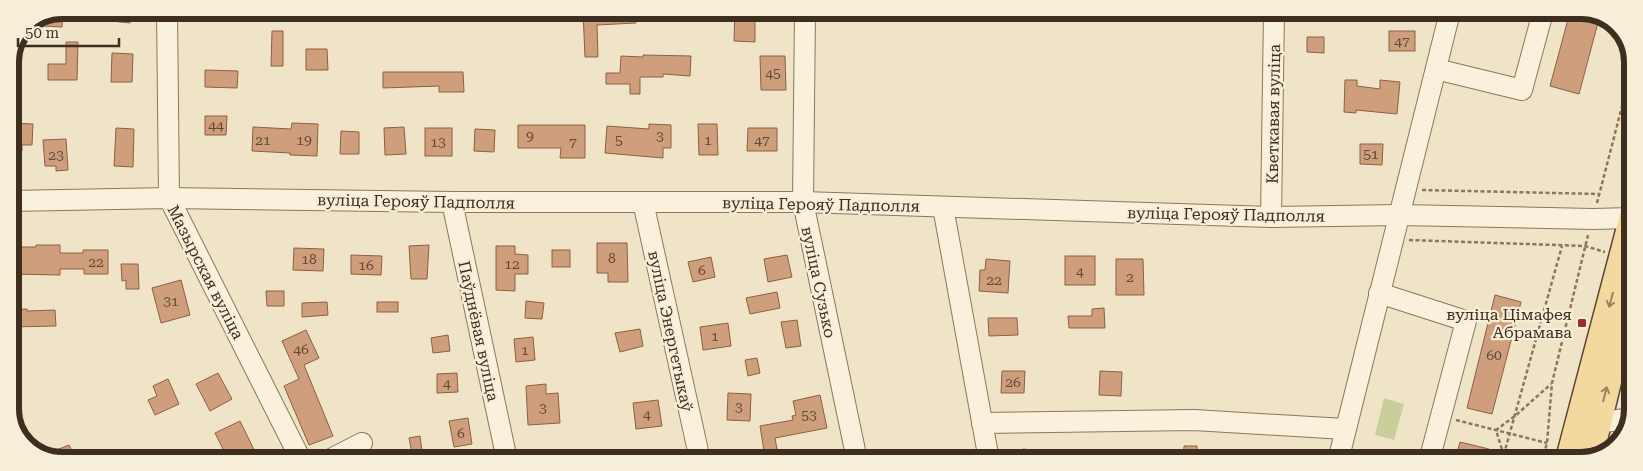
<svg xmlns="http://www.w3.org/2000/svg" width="1643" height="471" font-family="'Roboto Serif',serif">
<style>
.green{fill:#c9cf9b}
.building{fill:#cf9f7d;stroke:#8d5f41}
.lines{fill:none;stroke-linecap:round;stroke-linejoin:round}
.minor-casing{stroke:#8d765c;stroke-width:22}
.major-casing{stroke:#5b4430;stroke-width:28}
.path{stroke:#8d765c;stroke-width:2.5;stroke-dasharray:4 2.5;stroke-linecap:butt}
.minor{stroke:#faf1dc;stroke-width:20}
.major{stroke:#f3d9a0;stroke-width:25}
.oneway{stroke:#988460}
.poi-dot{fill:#9e2a2b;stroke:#f7eed8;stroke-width:2}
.labels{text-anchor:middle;stroke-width:4.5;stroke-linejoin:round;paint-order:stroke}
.number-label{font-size:14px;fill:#624a37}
.street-label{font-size:16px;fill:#3d2e20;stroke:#f7eed8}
.poi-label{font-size:16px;fill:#3d2e20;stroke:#f7eed8;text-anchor:end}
.rim{fill:none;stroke:#3d2e20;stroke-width:6}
</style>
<rect width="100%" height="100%" fill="#f0e4c8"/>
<path class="green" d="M1384,398l20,6 -10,36 -19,-5z"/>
<g class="building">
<path d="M63,10l-1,17 -19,-1 1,-8z"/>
<path d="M112,10h19l-1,13 -19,-2z"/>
<path d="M583,11h53v12l-39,2 1,32h-13z"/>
<path d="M735,11h20v31l-21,-1z"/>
<path d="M1570,12h24l6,3 -21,79 -29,-8z"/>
<path d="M272,31h11v35h-12z"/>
<rect x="1389" y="31" width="26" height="20"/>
<path d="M1307,37h17v16l-17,-1z"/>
<path d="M66,42h12l-1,38h-29v-16h18z"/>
<path d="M306,49h21l1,21h-22z"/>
<path d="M112,53l21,1 -1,28h-21z"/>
<path d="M643,55l48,1 -1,20 -27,-2v3h-23v17h-10v-10h-24v-11h14l1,-17 22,1z"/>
<path d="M760,56h25l1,34h-25z"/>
<path d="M205,70l33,1 -1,17 -32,-1z"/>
<path d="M383,72h80l1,20h-25v-6l-56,2z"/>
<path d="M1345,80h12v6l23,3v-9l20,2 -3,32 -41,-4v3l-12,-1z"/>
<path d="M205,116h22l-1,19h-21z"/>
<path d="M10,123l23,1 -1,21h-10v6l-12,-1z"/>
<path d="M292,123l26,1 -1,32 -27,-1v-2l-38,-2 1,-24 38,2z"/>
<path d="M649,124l22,1v23h-8v10l-58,-5 2,-27 42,3z"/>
<path d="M698,124h19l1,31h-19z"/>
<path d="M518,125h67v33h-25l1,-10h-43z"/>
<path d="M404,127l2,27 -21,1 -1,-27z"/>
<path d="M116,128l18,1 -1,38 -19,-1z"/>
<rect x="425" y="128" width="27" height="28"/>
<path d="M748,128h29v23h-30z"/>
<path d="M475,129l20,1 -1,22 -20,-1z"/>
<path d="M341,131l18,1v22h-19z"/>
<path d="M66,139l2,31 -12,1v-5h-11l-2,-26z"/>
<path d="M1360,144h23l-1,21 -22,-1z"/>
<path d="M597,243h30l1,39h-20v-9h-11z"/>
<path d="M36,245h24v8h23v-3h25v24h-24v-5h-24v6l-50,-1v-27h26z"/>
<path d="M429,245l-2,34h-16l-2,-33z"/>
<path d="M496,246h19v8l13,1v19h-13v17l-19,-1z"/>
<path d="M294,248l30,1 -1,22 -30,-1z"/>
<rect x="552" y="250" width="18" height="17"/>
<path d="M351,255l31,1 -1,19 -30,-1z"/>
<path d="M787,255l5,22 -24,5 -4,-23z"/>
<rect x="1065" y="256" width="30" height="29"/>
<path d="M711,257l4,20 -22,5 -5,-20z"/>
<path d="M986,259l24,2 -2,32 -29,-2 1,-21h5z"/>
<path d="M1116,259h27l1,36h-28z"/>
<path d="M121,264h17l1,25h-13v-9l-4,1z"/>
<path d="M181,280l9,35 -29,8 -9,-35z"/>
<path d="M266,291h18v15h-17z"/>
<path d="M777,292l3,16 -30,6 -4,-16z"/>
<path d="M1495,295l26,7 -29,112 -25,-6z"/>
<path d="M526,301l18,2 -2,16 -17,-1z"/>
<path d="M327,302l1,13 -26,2v-14z"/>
<rect x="377" y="302" width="21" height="10"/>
<path d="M1104,308l1,20h-36l-1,-12h24v-7z"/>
<path d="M27,309v2l28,-1 1,16 -46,1v-17z"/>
<path d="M988,318h29l1,17 -29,1z"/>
<path d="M797,320l4,26 -15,2 -5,-26z"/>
<path d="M728,323l3,23 -28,4 -3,-23z"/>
<path d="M640,329l3,17 -23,6 -5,-19z"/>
<path d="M306,330l13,28 -15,7 29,71 -24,9 -25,-59 15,-7 -17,-38z"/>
<path d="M448,335l2,16 -17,2 -2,-15z"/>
<path d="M533,337l2,23 -19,2 -2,-23z"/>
<path d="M757,358l3,15 -12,3 -3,-16z"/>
<path d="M1002,371h23l-1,22h-23z"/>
<path d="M1100,371l22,1 -1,24 -22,-1z"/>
<path d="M218,373l14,26 -22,12 -14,-27z"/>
<path d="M457,373l1,19 -21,1v-19z"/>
<path d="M168,379l11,25 -24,11 -7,-15 9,-4 -4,-10z"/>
<path d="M546,384v10l12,-1 2,30 -32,2 -2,-39z"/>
<path d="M728,393l23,1 -1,27 -23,-1z"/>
<path d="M820,395l7,33 -52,10 2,11 -13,2 -4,-25 33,-6 -1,-4 4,-1 -3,-14z"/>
<path d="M658,400l4,26 -26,3 -3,-26z"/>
<path d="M468,418l4,26 -18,3 -5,-26z"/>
<path d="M240,421l19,39 -31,-1 -13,-26z"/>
<path d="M420,436l2,15 -10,2 -3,-15z"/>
<path d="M1460,442l29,7 -3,12h-31z"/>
<path d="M69,445l7,14h-18l-4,-8z"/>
<path d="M1184,446h13v15h-14z"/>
<path d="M1023,449l36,4v7h-37z"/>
</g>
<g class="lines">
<g class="minor-casing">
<g id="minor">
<path d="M167,10l2,188 132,262"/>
<path d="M805,11l-2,191 54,258"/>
<path d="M1436,69l86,21 21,-78"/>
<path d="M10,201l159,-3 283,4h351l468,15 128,-2 194,4 39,-1"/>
<path d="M452,202l55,258"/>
<path d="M643,202l57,258"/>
<path d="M943,207l46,253"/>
<path d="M1271,217l3,-206"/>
<path d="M1379,293l87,28 -37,140"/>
<path d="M982,423l212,-3 151,9"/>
<path d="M1598,423l33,-5"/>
<path d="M329,460l33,-17"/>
<path d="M1338,461l112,-449"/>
</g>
</g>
<g class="major-casing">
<g id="major">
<path d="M1590,458l37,-153"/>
<path d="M1568,461l64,-243"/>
</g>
</g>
<g class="path">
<path d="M1422,190l177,4"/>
<path d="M1597,203l36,-139"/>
<path d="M1409,240l176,6 20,6"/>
<path d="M1456,420l91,23"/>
<path d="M1502,461l60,-215"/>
<path d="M1507,461l-3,-5 -8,-26 19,-14 36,-32"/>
<path d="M1542,461l5,-18 5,-60 36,-148"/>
</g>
<use href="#minor" class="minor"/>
<use href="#major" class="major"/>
</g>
<defs><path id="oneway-shaft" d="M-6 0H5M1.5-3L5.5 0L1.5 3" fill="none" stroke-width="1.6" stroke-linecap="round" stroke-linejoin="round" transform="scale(1.25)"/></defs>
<g class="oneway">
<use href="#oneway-shaft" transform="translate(1611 300) rotate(105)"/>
<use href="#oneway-shaft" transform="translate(1605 394) rotate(-76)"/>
</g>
<rect class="poi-dot" x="1577" y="318" width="10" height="10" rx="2.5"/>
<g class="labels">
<g class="number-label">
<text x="1402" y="46">47</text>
<text x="773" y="78">45</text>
<text x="216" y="130">44</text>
<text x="530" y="141">9</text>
<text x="660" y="141">3</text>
<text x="263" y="145">21</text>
<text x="304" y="145">19</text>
<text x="619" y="145">5</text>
<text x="708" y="145">1</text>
<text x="762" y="145">47</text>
<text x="438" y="147">13</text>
<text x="573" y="147">7</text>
<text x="1371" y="159">51</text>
<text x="56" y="160">23</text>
<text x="612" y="263">8</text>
<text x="309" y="264">18</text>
<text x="96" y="267">22</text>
<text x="512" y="269">12</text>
<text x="366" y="270">16</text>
<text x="702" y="275">6</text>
<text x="1080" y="276">4</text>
<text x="1130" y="282">2</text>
<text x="994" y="285">22</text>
<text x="171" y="306">31</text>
<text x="715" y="341">1</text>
<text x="301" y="354">46</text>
<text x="525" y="355">1</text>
<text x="1494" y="360">60</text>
<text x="1013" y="387">26</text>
<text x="447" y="388">4</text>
<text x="739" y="412">3</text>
<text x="543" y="413">3</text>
<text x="647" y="419">4</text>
<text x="809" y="420">53</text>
<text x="461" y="438">6</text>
</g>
<g class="street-label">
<text transform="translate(1273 114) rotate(-89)" y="6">Кветкавая вуліца</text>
<text transform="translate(416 201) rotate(1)" y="6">вуліца Герояў Падполля</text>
<text transform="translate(821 204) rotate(1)" y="6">вуліца Герояў Падполля</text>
<text transform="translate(1226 214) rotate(1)" y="6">вуліца Герояў Падполля</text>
<text transform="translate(206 272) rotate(63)" y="6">Мазырская вуліца</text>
<text transform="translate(819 282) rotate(78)" y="6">вуліца Сузько</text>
<text transform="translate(479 331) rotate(78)" y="6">Паўднёвая вуліца</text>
<text transform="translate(671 331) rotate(78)" y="6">вуліца Энергетыкаў</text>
</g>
<g class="poi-label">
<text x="1572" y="320">вуліца Цімафея<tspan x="1572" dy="18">Абрамава</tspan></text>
</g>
</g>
<path d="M0 0H1643V471H0ZM62 19H1581A43 43 0 0 1 1624 62V409A43 43 0 0 1 1581 452H62A43 43 0 0 1 19 409V62A43 43 0 0 1 62 19Z" fill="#f7eed8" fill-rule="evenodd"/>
<path class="rim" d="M62 19H1581A43 43 0 0 1 1624 62V409A43 43 0 0 1 1581 452H62A43 43 0 0 1 19 409V62A43 43 0 0 1 62 19Z"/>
<path d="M18 38v8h101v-8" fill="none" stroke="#3d2e20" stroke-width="2.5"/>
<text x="25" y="38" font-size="15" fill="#3d2e20" stroke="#f7eed8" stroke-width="4" paint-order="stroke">50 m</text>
</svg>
